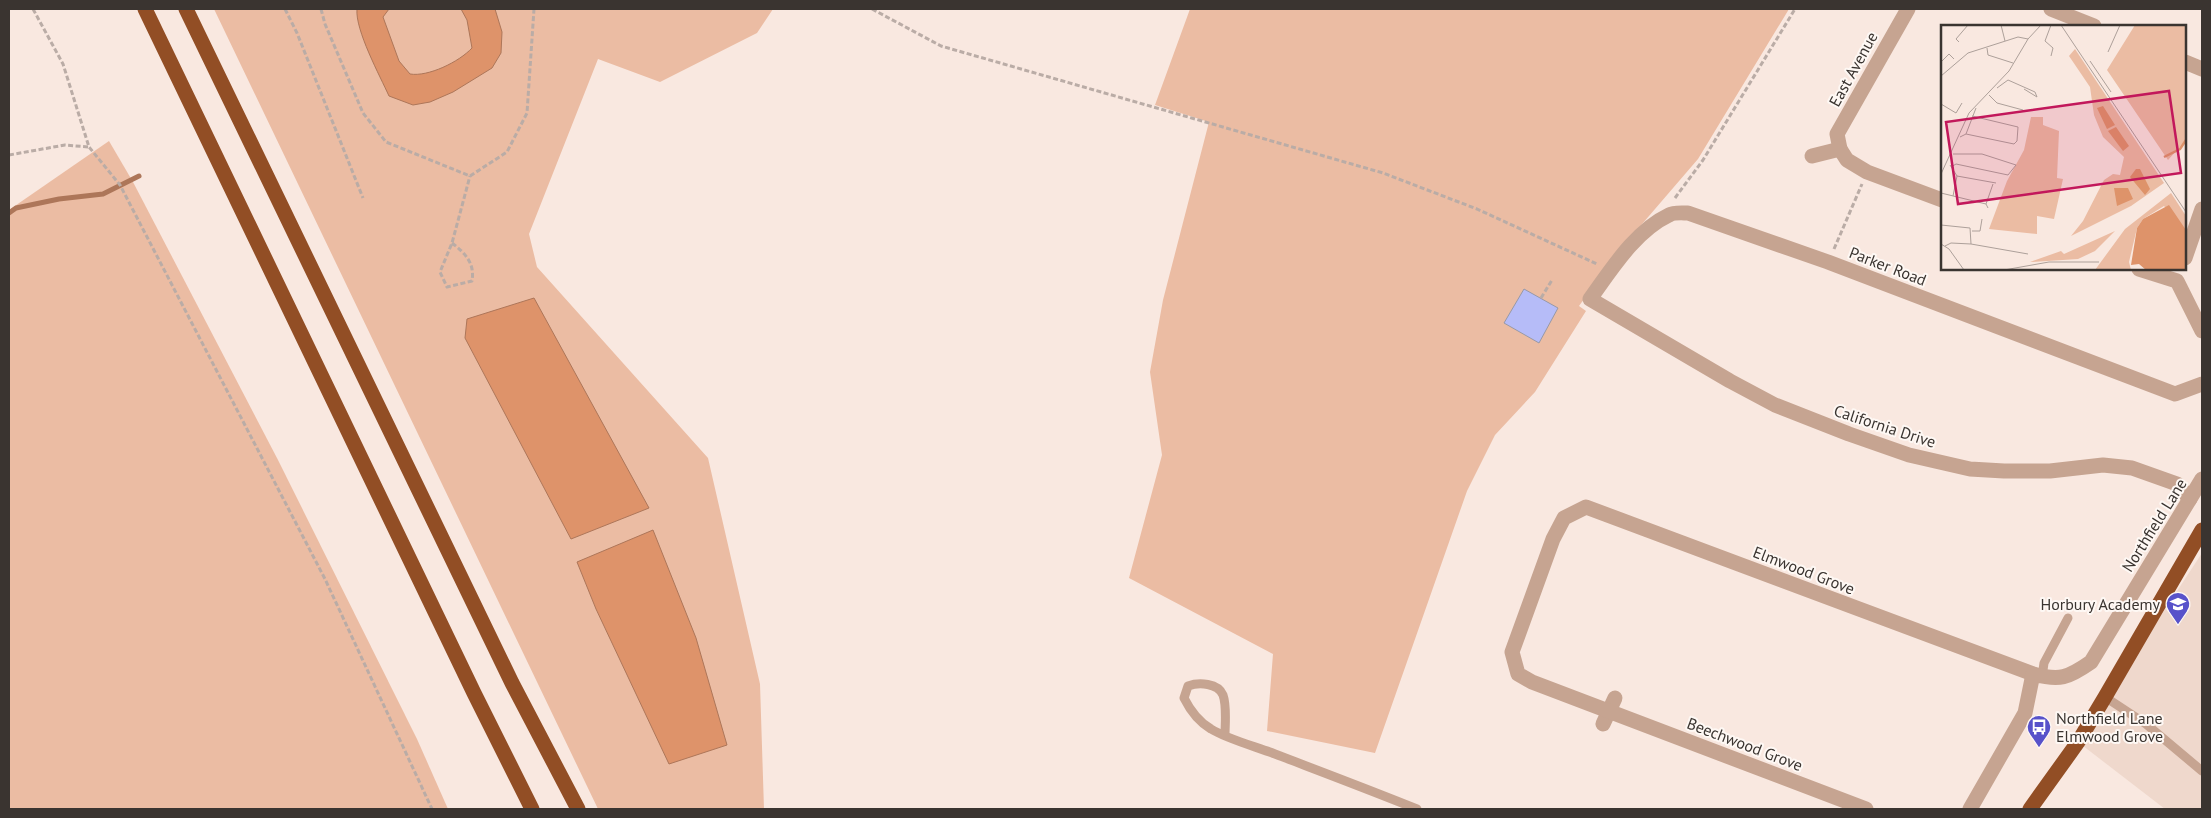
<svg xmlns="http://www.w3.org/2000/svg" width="2211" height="818" font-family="'PT Sans',sans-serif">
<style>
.built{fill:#efd8cc}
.green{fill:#ebbca3}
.water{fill:#de936a;stroke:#ad7659}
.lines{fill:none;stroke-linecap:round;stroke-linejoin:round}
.stream{stroke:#ad7659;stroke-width:5}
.building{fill:#b6bcf8;stroke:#9799a7}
.path{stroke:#baaca6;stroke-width:3;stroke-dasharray:5 2.5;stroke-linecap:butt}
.lane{stroke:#c6a491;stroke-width:9}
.street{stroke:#c6a491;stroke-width:15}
.highway{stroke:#924e25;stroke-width:15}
.labels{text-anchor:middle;stroke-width:4;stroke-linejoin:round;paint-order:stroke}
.street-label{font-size:16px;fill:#3a3430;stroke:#fef8f4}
.poi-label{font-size:16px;fill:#3a3430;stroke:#fef8f4;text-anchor:end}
.inset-river{fill:none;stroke:#de936a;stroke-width:2.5}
.inset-road{fill:none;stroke:#ada09a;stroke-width:1}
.view{fill:#c2185b;fill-opacity:0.15;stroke:#c2185b;stroke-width:2.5}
.inset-edge{fill:none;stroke:#3a3430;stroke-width:2.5}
</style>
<rect width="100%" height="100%" fill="#f9e8e0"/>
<path class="built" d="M2202,553v256h-37l-87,-67z"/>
<g class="green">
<path d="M214,9h559l-16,24 -97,49 -62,-23 -69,175 8,33 171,191 52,226 4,125h-166z"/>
<path d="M1190,9h599l-91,150 -80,93 -39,54 7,5 -51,81 -40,43 -28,56 -92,262 -108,-22 6,-77 -144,-76 33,-123 -12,-83 13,-72 46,-178 -54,-17z"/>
<path d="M109,141l24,41 145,278 139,279 31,70h-439v-599z"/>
</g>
<g class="water">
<path d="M357,9h32l-6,8 16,44 11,13c18,3 49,-12 62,-26l-5,-28 -6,-11h34l7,23 -1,21 -9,15 -39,24 -23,10 -17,3 -24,-9c-9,-20 -34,-66 -32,-87z"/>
<path d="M534,298l115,210 -78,31 -106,-201 2,-19z"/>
<path d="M653,530l43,108 31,107 -58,19 -73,-155 -19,-47z"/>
</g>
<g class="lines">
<path class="stream" d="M9,213l7,-5 43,-9 44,-5 36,-18"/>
</g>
<path class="building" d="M1524,289l34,19 -19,35 -35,-20z"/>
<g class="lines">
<g class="path">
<path d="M33,9l30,55 26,83 31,38 205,394 107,230"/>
<path d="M285,9l12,24 66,165"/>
<path d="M321,9l4,15 38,89 23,29 84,34 37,-24 20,-39 7,-104"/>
<path d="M872,9l69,37 442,127 94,36 120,55"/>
<path d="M9,155l56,-10 24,2"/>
<path d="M1675,198l28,-38 92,-151"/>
<path d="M452,243c13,10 23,20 20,38l-25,6 -7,-15 12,-29 18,-67"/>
<path d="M1834,249l28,-65"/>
<path d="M1541,298l11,-18"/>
</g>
<g class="lane">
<path d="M2042,677l2,-14 24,-45"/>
<path d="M2105,697l41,27 56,47"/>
<path d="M1225,735c0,-11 2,-29 -2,-40 -5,-12 -24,-13 -35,-9l-4,12c6,12 15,24 27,31 16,10 46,18 64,25 47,18 95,36 142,55"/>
</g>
<g class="street">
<path d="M2051,9l43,17"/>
<path d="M2185,62l17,7"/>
<path d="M1840,149l-3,-15 71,-125"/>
<path d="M1812,156l28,-7 7,11 20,12 75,28"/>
<path d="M2185,258l17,-49"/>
<path d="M2139,269l38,12 25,50"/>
<path d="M2190,499l-13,-15 -45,-16 -29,-3 -53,6h-46l-34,-2 -61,-14 -60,-21 -74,-29 -45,-24 -140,-82c21,-29 45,-68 79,-84 5,-3 13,-2 19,-2l140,49 347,132 27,-10"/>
<path d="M1603,724l12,-26"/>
<path d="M1866,809l-334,-127 -14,-8 -6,-22 41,-113 11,-21 22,-11 447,167"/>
<path d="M1970,809l55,-96 8,-39c27,7 35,4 58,-12l111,-183"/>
</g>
<g class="highway">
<path d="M145,9l329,684 58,116"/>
<path d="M186,9l326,674 66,126"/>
<path d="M2030,809l48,-67 27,-45 97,-167"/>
</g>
</g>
<defs>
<g id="school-pin" transform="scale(1.25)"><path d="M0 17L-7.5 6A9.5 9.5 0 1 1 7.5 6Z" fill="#5852ca" stroke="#fef8f4"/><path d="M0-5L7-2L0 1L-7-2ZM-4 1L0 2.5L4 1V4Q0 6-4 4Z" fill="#fff"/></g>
<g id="bus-pin" transform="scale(1.25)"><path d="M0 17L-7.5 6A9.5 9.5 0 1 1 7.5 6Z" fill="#5852ca" stroke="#fef8f4"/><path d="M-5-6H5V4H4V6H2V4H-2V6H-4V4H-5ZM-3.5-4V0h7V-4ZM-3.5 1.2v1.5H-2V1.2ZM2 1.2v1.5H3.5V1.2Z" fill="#fff"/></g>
</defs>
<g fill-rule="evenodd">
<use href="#school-pin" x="2178" y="604"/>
<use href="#bus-pin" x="2039" y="727"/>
</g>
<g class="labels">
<g class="street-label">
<text transform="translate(1853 69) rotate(-61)" y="6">East Avenue</text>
<text transform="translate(1888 266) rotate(21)" y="6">Parker Road</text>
<text transform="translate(1885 426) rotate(18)" y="6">California Drive</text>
<text transform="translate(2154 525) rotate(-58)" y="6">Northfield Lane</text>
<text transform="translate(1804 570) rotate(21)" y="6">Elmwood Grove</text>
<text transform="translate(1745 744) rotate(21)" y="6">Beechwood Grove</text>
</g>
<g class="poi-label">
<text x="2160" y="610">Horbury Academy</text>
<text x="2056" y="724" text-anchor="start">Northfield Lane<tspan x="2056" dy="18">Elmwood Grove</tspan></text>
</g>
</g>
<g transform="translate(1941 25)">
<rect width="245" height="245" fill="#f9e8e0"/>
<path d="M194,0h51v115l-18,20 -61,-90zM134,24l89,134 -33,23 -60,30 12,-15 21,-41 9,-6 7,1 4,-18 -21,-20 -9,-22 -4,-28 -21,-31zM90,92h12v8l16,6 -2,47 6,1 -9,40 -17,-3v18l-48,-5 18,-48 17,-31zM230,168l15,23v14l-22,-24 -21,13 -6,9 -8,34 2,8h-36l30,-41zM174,206l-20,20 -17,8 -48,3 31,-11 3,3z" fill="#ebbca3"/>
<path d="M162,81l12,19 -8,4 -10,-21zM175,102l13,19 -6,5 -15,-20zM195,144h4l10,20 -5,6 -15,-18zM173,163h14l5,11 -16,7zM228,180l17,25v40h-40l-7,-6 -8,1 6,-37 6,-9z" fill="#de936a"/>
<path class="inset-river" d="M223,132l16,-8 6,-9"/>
<path class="inset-road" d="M60,0l4,16M120,0l125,187M18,17l-3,-3 12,-14M46,23l1,7 25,8M167,27l12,-27M110,31l2,-8 -8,-7 6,-16M149,36l21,31M0,37l8,-8 5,5M0,51l27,-23 50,-16 10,2M56,63l11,-8 27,12 2,5 -13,-8M48,70l8,8 26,7M0,79l15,9 6,-10M25,109l48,10 3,-3 1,-14 -46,-11M19,112l6,-3 10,-26M9,140l7,11 39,7M10,142l5,-3 52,11 8,-10 -34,-11h-29M0,149l28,-61 40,-42 19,-32 13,-14M0,168l45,11 2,4M12,171l4,-20M45,179l7,-20M0,200l29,3 1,16M31,206h8l2,-12M0,219l8,5 15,21M4,221l6,-3 20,1 57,10M63,245l45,-8h50"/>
<path class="view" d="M228,66l12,82 -223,31 -12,-82z"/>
<rect width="245" height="245" class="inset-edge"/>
</g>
<rect width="2211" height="818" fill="none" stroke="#3a3430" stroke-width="20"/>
</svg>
